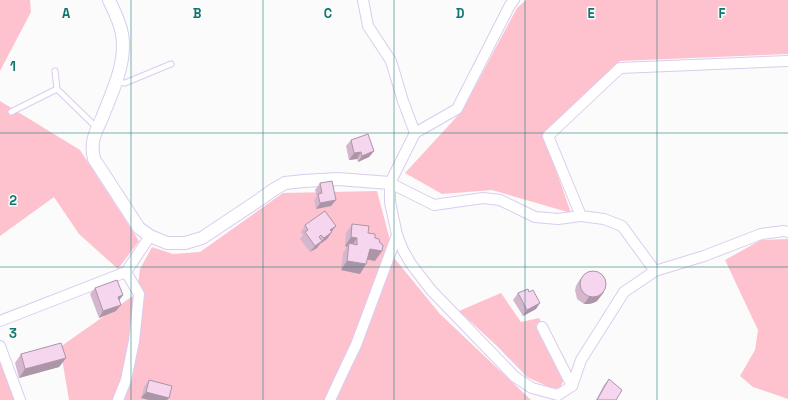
<svg xmlns="http://www.w3.org/2000/svg" width="788" height="400" font-family="'Space Grotesk',sans-serif">
<style>
.green{fill:#fdc2ce}
.lines{fill:none;stroke-linecap:round;stroke-linejoin:round}
.service-casing{stroke:#daccef;stroke-width:7}
.minor-casing{stroke:#daccef;stroke-width:12}
.tertiary-casing{stroke:#daccef;stroke-width:14}
.service{stroke:#fff;stroke-width:5}
.minor{stroke:#fff;stroke-width:10}
.tertiary{stroke:#fff;stroke-width:12}
.wall{fill:#d4b7cd}
.shaded-wall{fill:#ac95a7}
.building{fill:#f6d5ee;stroke:#ac95a7}
.grid{fill:none;stroke:#0f766e;stroke-width:1;stroke-opacity:0.55}
.grid-label{font-size:13px;text-anchor:middle;font-weight:bold;fill:#0f766e;stroke:#fbfbfb;stroke-width:3;stroke-linejoin:round;paint-order:stroke}
</style>
<rect width="100%" height="100%" fill="#fbfbfb"/>
<g class="green">
<path d="M0,0h30l1,12 -31,59z"/>
<path d="M526,0h262v54l-168,7 -77,72 28,80 -79,-23 -50,4 -37,-21 57,-62 55,-103z"/>
<path d="M0,101l80,49 59,91 -21,28 -39,-35 -25,-37 -54,39z"/>
<path d="M377,191l18,68 45,55 91,86h-462l-9,-53 77,-54 3,-24 12,-22 21,7 27,-2 83,-59z"/>
<path d="M788,239v160l-35,-12 -13,-11 15,-26 3,-20 -33,-70 36,-20z"/>
<path d="M501,293l20,29 18,-4 28,54 -7,16h-9l-24,-11 -30,-31 -38,-35z"/>
<path d="M0,357l19,43h-19z"/>
</g>
<g class="lines">
<g class="service-casing">
<g id="service">
<path d="M55,71l2,18 40,39"/>
<path d="M116,82l9,1 46,-19"/>
<path d="M11,112l46,-23"/>
</g>
</g>
<g class="minor-casing">
<g id="minor">
<path d="M363,0l5,26 23,35 12,40 12,32"/>
<path d="M390,183l44,22 49,-7 17,2 35,17 23,2 23,-3"/>
<path d="M397,235l6,15 8,14 20,26 84,87 17,11 26,7 14,-9 9,-26 43,-68 31,-21 49,-15 57,-22 23,-3 4,1"/>
<path d="M655,271l-33,-45 -18,-7 -23,-3 -33,-80 72,-68 168,-7"/>
<path d="M0,321l126,-49 24,-36"/>
<path d="M542,327l30,59"/>
<path d="M0,346l20,54"/>
<path d="M118,400l8,-20 8,-39 5,-47 -13,-22"/>
<path d="M330,400l14,-30 12,-25 41,-110 -7,-33v-19l25,-50 42,-24 53,-104 4,-5"/>
</g>
</g>
<g class="tertiary-casing">
<path id="tertiary" d="M109,0c5,11 11,22 13,34 5,29 -10,58 -20,84 -7,16 -12,23 -8,41l45,69 11,8 17,7h18l17,-5 57,-38 14,-10 12,-7 19,-2 34,-2 52,4"/>
</g>
<use href="#service" class="service"/>
<use href="#minor" class="minor"/>
<use href="#tertiary" class="tertiary"/>
</g>
<g class="wall">
<path d="M351,140l23,11 -5,6 -11,5 -1,-3 -8,1 -3,-14z"/>
<path d="M320,183l16,17 -5,6 -15,3 -2,-9 3,-4 -2,-6z"/>
<path d="M352,224l16,9 7,28 -8,-2 -1,5 -6,10 -19,-4 2,-17 4,-6 -2,-1 1,-13z"/>
<path d="M305,225l31,1 -9,13 -7,5 -3,4 -7,4 -10,-13 3,-4 -2,-3z"/>
<path d="M580,279l24,13 -7,9 -4,2 -4,1h-5l-7,-5 -2,-9 1,-4z"/>
<path d="M95,288l28,7 -4,5 -3,11 -17,7 -9,-24z"/>
<path d="M518,293l18,16 -13,7 -10,-16z"/>
<path d="M21,354l45,4 -7,9 -40,11 -4,-15z"/>
<path d="M609,379l7,21h-20l8,-15z"/>
<path d="M149,380l20,18 -2,2h-18l-8,-2 3,-11z"/>
</g>
<g class="shaded-wall">
<path d="M374,151l-5,6 -11,5 4,-6z"/>
<path d="M361,152l-4,7 -8,1 5,-7z"/>
<path d="M336,200l-5,6 -15,3 4,-6z"/>
<path d="M336,226l-5,6 -1,-2z"/>
<path d="M332,232l-5,7 -7,5 4,-6z"/>
<path d="M351,237l6,1 -6,10 -2,-5 -2,4 -2,-1z"/>
<path d="M322,241l-5,7 -7,4 5,-6z"/>
<path d="M370,249l12,2 -7,10 -11,-2z"/>
<path d="M347,261l19,3 -6,10 -19,-4z"/>
<path d="M604,292l-7,9 -4,2 -4,1h-5l5,-7z"/>
<path d="M123,295l-5,7v-5z"/>
<path d="M540,303l-4,6 -13,7 4,-6z"/>
<path d="M121,305l-5,6 -17,7 4,-7z"/>
<path d="M66,358l-7,9 -40,11 6,-9z"/>
<path d="M146,392l23,6 -2,2h-18l-8,-2z"/>
</g>
<g class="building">
<path d="M368,134l6,17 -12,5 -1,-4 -7,1 -3,-13z"/>
<path d="M332,181l4,19 -16,3 -2,-9 4,-1 -2,-10z"/>
<path d="M325,211l11,15 -6,4 2,2 -8,6 -3,-3 -2,2 3,4 -7,5 -10,-14 3,-2 -3,-5z"/>
<path d="M352,224l17,2 -1,7 7,1v4l4,1 1,4 3,2 -1,6 -12,-2 -4,15 -19,-3 2,-18 8,2v-7l-6,-1z"/>
<circle cx="593" cy="284" r="13"/>
<path d="M117,280l6,15 -5,2 3,8 -18,6 -8,-23z"/>
<path d="M528,289l1,3 4,-2 7,13 -13,7 -9,-17z"/>
<path d="M61,343l5,15 -41,11 -4,-15z"/>
<path d="M609,379l13,11 -6,10h-19z"/>
<path d="M149,380l23,6 -3,12 -23,-6z"/>
</g>
<path class="grid" d="M131,0v400M263,0v400M394,0v400M525,0v400M657,0v400M0,133h788M0,267h788"/>
<g class="grid-label">
<text x="66" y="18">A</text>
<text x="197" y="18">B</text>
<text x="328" y="18">C</text>
<text x="460" y="18">D</text>
<text x="591" y="18">E</text>
<text x="722" y="18">F</text>
<text x="13" y="71">1</text>
<text x="13" y="205">2</text>
<text x="13" y="338">3</text>
</g>
</svg>
